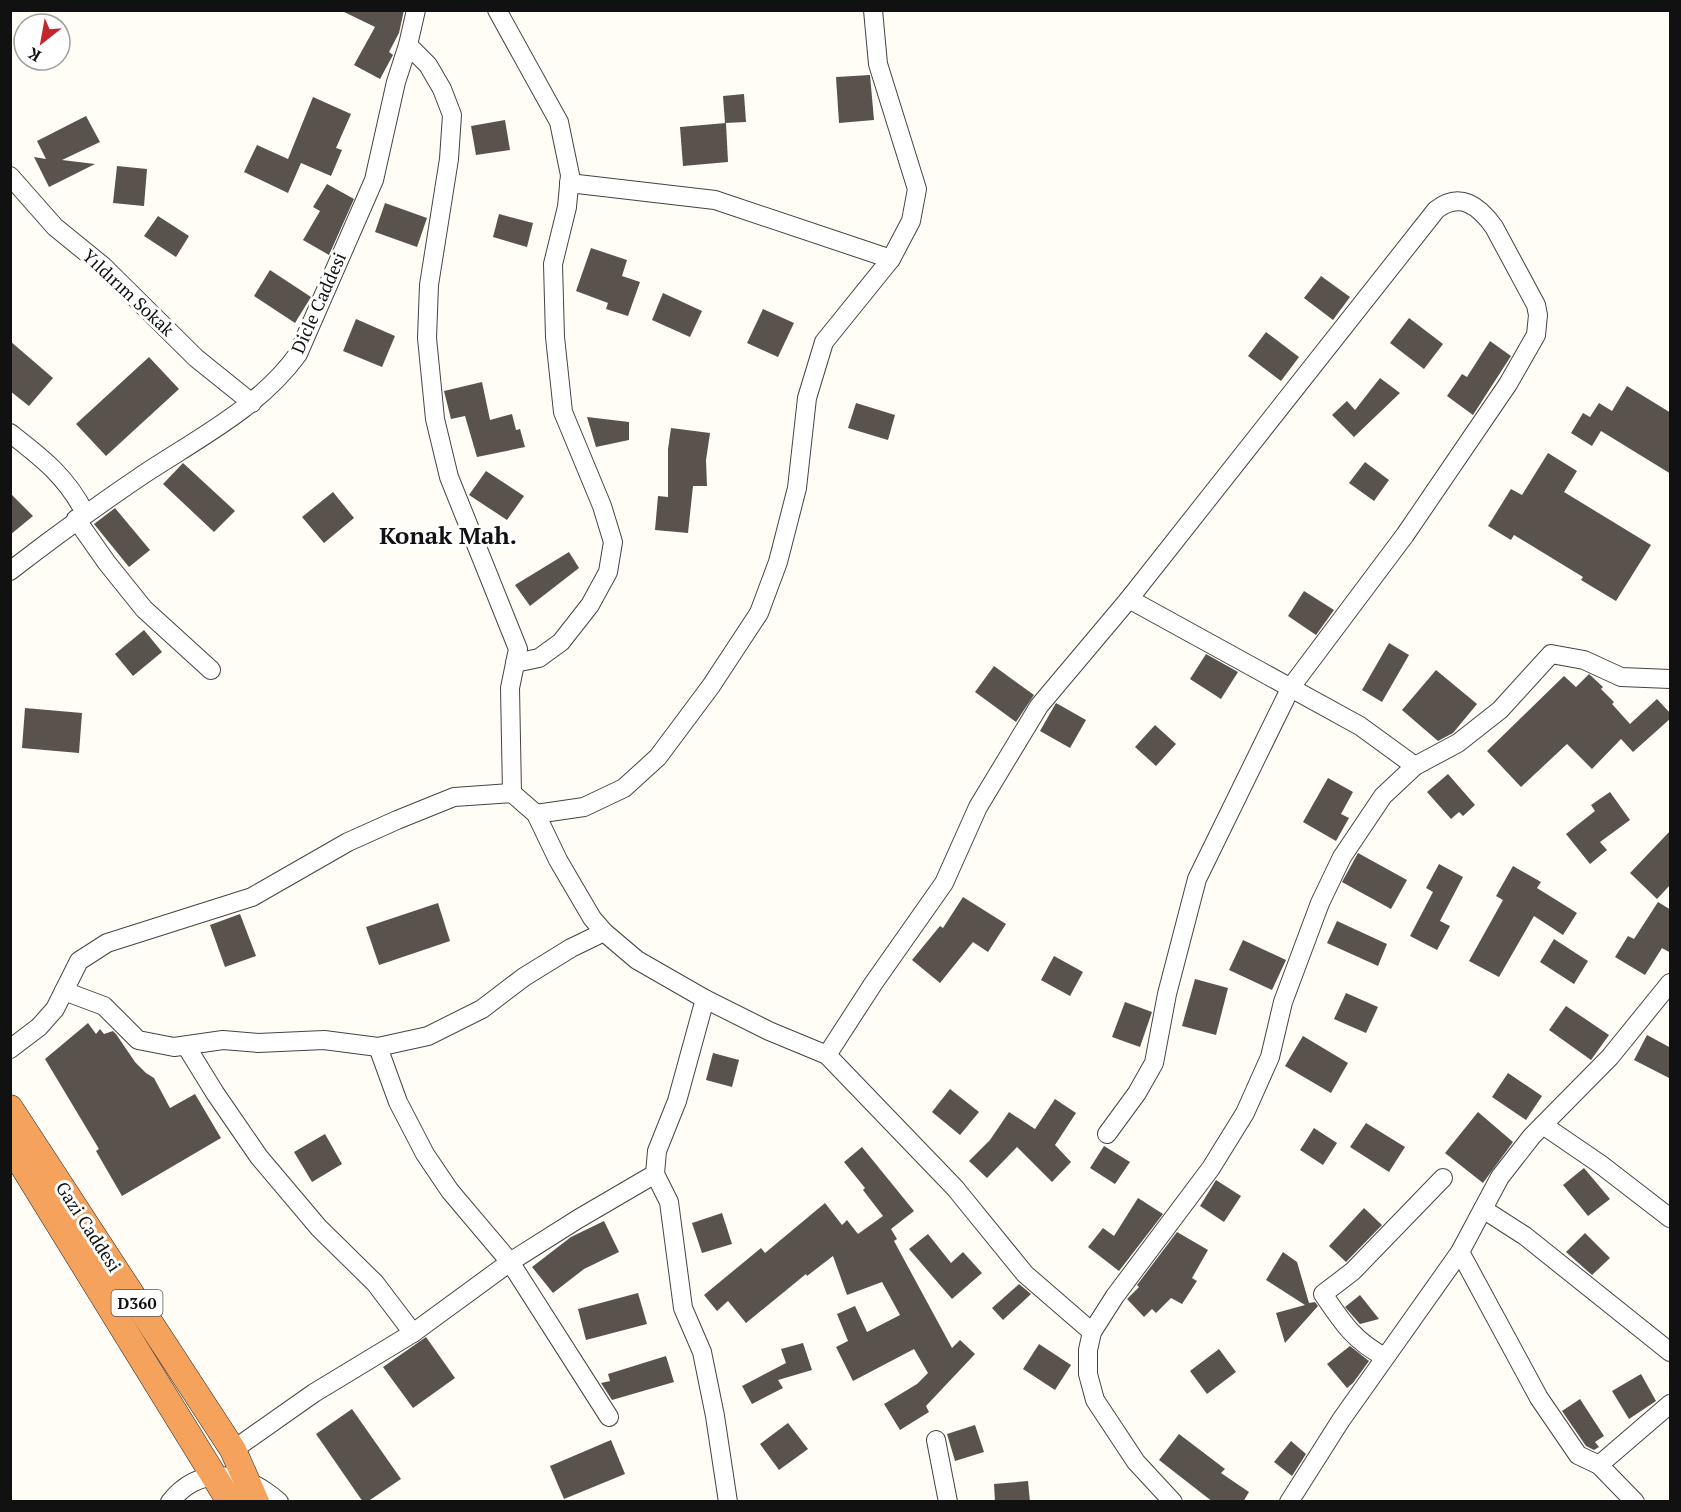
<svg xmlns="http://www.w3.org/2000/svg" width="1681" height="1512" font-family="'PT Serif',serif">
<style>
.building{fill:#5a524d}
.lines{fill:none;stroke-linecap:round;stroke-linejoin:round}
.minor-casing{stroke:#444;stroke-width:20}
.highway-casing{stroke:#222;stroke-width:27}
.minor{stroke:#fff;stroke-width:18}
.highway{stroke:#f5a25d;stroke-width:26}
.labels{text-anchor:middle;stroke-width:6;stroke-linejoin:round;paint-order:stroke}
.shield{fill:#fff;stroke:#585858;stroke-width:1.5}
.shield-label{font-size:16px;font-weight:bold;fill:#111}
.street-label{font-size:18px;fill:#111;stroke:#fff}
.district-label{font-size:24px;font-weight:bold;fill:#111;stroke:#fff}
</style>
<rect width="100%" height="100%" fill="#fffdf5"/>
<g class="building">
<path d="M340,10h64l-5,23 -10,19 4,3 -13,24 -26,-14 21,-38z"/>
<path d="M870,75l4,45 -35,3 -3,-46z"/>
<path d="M744,94l2,28 -21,1 -2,-27z"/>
<path d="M313,97l38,17 -15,34 6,2 -11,26 -30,-13 -13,30 -44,-21 13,-27 31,14z"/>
<path d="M86,116l14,26 -38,18 33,4 -46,23 -15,-30 12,2 -9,-18z"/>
<path d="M505,120l5,30 -34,5 -5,-29z"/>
<path d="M726,123l2,39 -45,4 -3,-39z"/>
<path d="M117,166l30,3 -3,37 -31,-3z"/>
<path d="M327,184l27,15 -25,56 -26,-15 17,-29 -7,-4z"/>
<path d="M385,203l42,15 -10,29 -42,-15z"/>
<path d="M499,214l34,9 -6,24 -34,-10z"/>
<path d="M158,216l31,20 -13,21 -32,-21z"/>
<path d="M591,248l36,12 -5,16 18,6 -12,34 -22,-7 2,-6 -32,-12z"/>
<path d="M270,270l41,27 -16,26 -41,-27z"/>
<path d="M1321,276l29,21 -17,23 -29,-22z"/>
<path d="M663,293l39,18 -12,26 -38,-17z"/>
<path d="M763,309l31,14 -16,34 -31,-14z"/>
<path d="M1409,318l34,26 -19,25 -34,-26z"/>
<path d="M356,319l39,17 -13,31 -39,-16z"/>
<path d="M1266,332l33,25 -18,24 -33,-25z"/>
<path d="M10,341l43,37 -24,28 -19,-15z"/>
<path d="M1490,341l21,15 -38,59 -26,-19 15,-22 5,3z"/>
<path d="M149,357l30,32 -73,67 -30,-32z"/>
<path d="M1380,378l20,15 -46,44 -22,-22 15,-14 8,9z"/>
<path d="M482,382l8,38 22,-6 4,16 4,-1 5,18 -48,10 -12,-41 -14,3 -7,-28z"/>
<path d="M1627,386l44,27v61l-70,-43 -9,15 -21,-13 12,-20 7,4 9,-14 13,8z"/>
<path d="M856,403l39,12 -7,25 -40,-12z"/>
<path d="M587,417l42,5v18l-33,7z"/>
<path d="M671,428l39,5 -4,27 1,26h-14l-5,47 -33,-3 3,-34 10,1v-48z"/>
<path d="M1548,453l29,18 -13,21 87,53 -35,56 -35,-21 2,-3 -69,-42 -3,5 -23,-14 23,-37 11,6z"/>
<path d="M1365,462l24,18 -15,21 -25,-18z"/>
<path d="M183,463l52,48 -21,21 -51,-48z"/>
<path d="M486,471l38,25 -17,24 -38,-25z"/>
<path d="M333,492l21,26 -30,25 -22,-26z"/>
<path d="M10,493l23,23 -23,19z"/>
<path d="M115,508l35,42 -21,17 -35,-43z"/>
<path d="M569,552l10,16 -49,38 -15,-21z"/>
<path d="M1304,591l30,19 -18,25 -28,-19z"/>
<path d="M144,630l18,22 -29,24 -18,-22z"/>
<path d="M1389,643l20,12 -27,47 -20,-12z"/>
<path d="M1206,654l32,18 -17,27 -31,-20z"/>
<path d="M994,666l40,29 -18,27 -41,-30z"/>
<path d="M1436,670l41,34 -24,29 -15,8 -36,-31z"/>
<path d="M1589,674l14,13 -2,2 13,13 -2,2 18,20 27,-25 14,15v4l-38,34 -12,-13 -29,30 -25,-25 -46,43 -34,-36 77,-75 12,11z"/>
<path d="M1056,703l30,17 -16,28 -30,-17z"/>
<path d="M25,708l57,5 -3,40 -57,-5z"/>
<path d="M1155,725l21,19 -20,22 -21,-19z"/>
<path d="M1448,774l27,31 -12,11 -4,-4 -8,7 -24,-27z"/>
<path d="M1328,778l25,14 -12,22 8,4 -13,23 -33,-19z"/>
<path d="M1610,792l20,28 -30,22 7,8 -17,14 -24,-30 29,-23 -4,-6z"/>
<path d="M1671,830v54l-14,15 -27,-26z"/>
<path d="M1358,853l49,27 -16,29 -49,-27z"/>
<path d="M1439,864l24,13 -23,44 10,5 -13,24 -27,-14 23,-44 -7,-4z"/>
<path d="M1513,866l28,16 -4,6 40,25 -14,22 -29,-19 -35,61 -30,-16 34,-61 -7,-4z"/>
<path d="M963,897l43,27 -18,28 -15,-10 -33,41 -28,-23 28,-34 3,2z"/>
<path d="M1658,902l13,8v43l-9,-5 -17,27 -30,-18 13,-21 6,3z"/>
<path d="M438,903l12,38 -71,24 -13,-38z"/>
<path d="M240,914l16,42 -31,11 -15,-42z"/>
<path d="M1337,921l50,23 -9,22 -51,-23z"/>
<path d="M1554,939l34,22 -14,23 -34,-22z"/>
<path d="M1243,940l43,20 -14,30 -43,-20z"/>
<path d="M1054,956l29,16 -13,24 -29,-16z"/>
<path d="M1195,979l33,9 -12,47 -34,-9z"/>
<path d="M1346,993l32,14 -12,26 -32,-14z"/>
<path d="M1125,1002l27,10 -12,35 -28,-10z"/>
<path d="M1566,1006l43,29 -18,25 -42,-30z"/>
<path d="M88,1023l8,11 4,-5 4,5 9,-3 3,3 19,28 11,11 8,5 16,30 25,-14 26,44 -99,58 -26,-45 3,-2 -54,-90z"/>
<path d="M1647,1035l24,13v31l-37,-19z"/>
<path d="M1303,1036l45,27 -17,30 -46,-27z"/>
<path d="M713,1053l26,7 -7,27 -26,-7z"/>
<path d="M1508,1073l34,23 -16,24 -34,-23z"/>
<path d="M950,1089l29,23 -19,23 -28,-23z"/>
<path d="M1055,1099l21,14 -21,32 16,17 -19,20 -35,-35 -30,31 -18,-17 21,-21 19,-28 26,17z"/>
<path d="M1478,1112l35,30 -30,41 -38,-30z"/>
<path d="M1366,1123l39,24 -16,25 -39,-25z"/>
<path d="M1314,1128l23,15 -14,22 -23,-15z"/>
<path d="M325,1134l17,30 -30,18 -18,-30z"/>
<path d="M1104,1146l26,16 -15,22 -25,-16z"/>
<path d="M862,1147l52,64 -23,18 6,10 -3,2 58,107 8,-8 15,14 -49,52 3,6 -29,18 -16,-26 33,-20 11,-11 -14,-24 -61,32 -17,-34 12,-6 -11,-27 18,-8 12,26 33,-17 -18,-33 -35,13 -14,-39 -26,20 -1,-2 -60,49 -18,-22 -11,10 -13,-16 57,-47 4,5 60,-50 17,22 5,-5 11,14 25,-18 -20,-26 2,-2 -21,-26z"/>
<path d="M1584,1168l26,31 -22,17 -25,-31z"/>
<path d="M1216,1180l25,16 -17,26 -24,-16z"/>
<path d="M1138,1198l25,16 -44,57 -31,-24 15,-19 11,8z"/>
<path d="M1364,1208l18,17 -36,37 -17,-16z"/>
<path d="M722,1213l10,31 -30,9 -10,-30z"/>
<path d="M604,1221l15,31 -35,17 -31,24 -21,-26 39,-30z"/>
<path d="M1177,1232l31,18 -16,28 5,3 -15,23 -11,-6 -15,15 -4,-4 -8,8 -17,-18 12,-12 -2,-2z"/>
<path d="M1585,1233l25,25 -18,17 -26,-23z"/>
<path d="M928,1234l23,29 12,-11 19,21 -30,26 -43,-50z"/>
<path d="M1283,1252l14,10 12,41 6,-1 3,4 -33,37 -9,-30 29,-8 -39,-25z"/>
<path d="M1019,1284l12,10 -28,26 -11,-12z"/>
<path d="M638,1293l9,31 -61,16 -8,-31z"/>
<path d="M1360,1295l19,24 -19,5 -8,-9 -7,-8z"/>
<path d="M426,1337l29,41 -42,30 -30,-41z"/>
<path d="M803,1343l9,27 -34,10 5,8 -31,16 -10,-18 44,-23 -5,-14z"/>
<path d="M1039,1344l32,21 -16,25 -32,-21z"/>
<path d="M1350,1346l19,15 -16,22 -6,5 -20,-24z"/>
<path d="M1219,1349l17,23 -29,22 -17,-23z"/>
<path d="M666,1356l8,26 -62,18 -11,-17 9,-2 -2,-7z"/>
<path d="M1641,1374l15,27 -27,18 -17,-28z"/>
<path d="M1580,1399l24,37 -9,6 4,5 -5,3 -8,-4 -24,-35z"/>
<path d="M352,1409l49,70 -34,23h-4l-47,-68z"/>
<path d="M788,1423l20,26 -29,21 -19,-26z"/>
<path d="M975,1425l9,27 -29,9 -8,-27z"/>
<path d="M1179,1434l46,35 -4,4 28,19 -6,10h-30l-54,-42z"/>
<path d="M611,1440l14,34 -61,25 -14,-33z"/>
<path d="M1291,1441l15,13 -14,22 -18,-14z"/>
<path d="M1028,1481l2,21h-35l-1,-18z"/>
</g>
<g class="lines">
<g class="minor-casing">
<g id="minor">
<path d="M497,10l62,112 11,53 -3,32 -14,57 2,73 8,75 39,94 11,36 -5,30 -18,33 -29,37 -22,16 -24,5"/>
<path d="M408,45l20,20 14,24 10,26 -3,44 -20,126 -2,53 8,81 14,58 69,172 -8,39 2,105"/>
<path d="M10,176l45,51 48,39 93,92 56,45"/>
<path d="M569,183l146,17 176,59"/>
<path d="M10,433c32,25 56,43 75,80"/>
<path d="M76,519l31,44 37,46 67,61"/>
<path d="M10,571c44,-34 88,-66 134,-97 53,-35 116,-67 154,-120l76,-174 22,-98 12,-37 8,-35"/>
<path d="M1129,599l231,127 55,40"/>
<path d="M536,814l48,-7 40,-19 34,-31 53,-71 48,-73 19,-51 19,-74 10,-90 17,-56 67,-83 20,-38 6,-32 -39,-125 -5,-54"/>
<path d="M64,991l40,15 34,34 36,7 49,-7 35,3 66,-3 54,7 50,-11 54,-27 42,-32 47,-29 33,-16"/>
<path d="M705,999l-28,102 -20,50 -2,23 14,28 14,106 19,44 13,64 13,86"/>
<path d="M186,1046l29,47 44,64 60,71 56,55 38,50"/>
<path d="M378,1047l20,55 27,52 25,37 60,71 99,155"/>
<path d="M10,1049l29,-22 16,-18 24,-48 28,-18 145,-46 96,-55 49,-22 57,-23 58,-4 24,21 22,46 34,58 12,14 33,28 68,39 64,32 58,24 128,133 70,86 67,58"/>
<path d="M827,1055l46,-71 71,-101 34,-76 61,-101 90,-107 307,-389c24,-19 43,-4 58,17l42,78 2,10 -2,20 -28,49 -103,151 -114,152 -94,192 -30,115 -13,69 -17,30 -30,41"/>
<path d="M1543,1125l57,39 70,54"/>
<path d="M1483,1209l42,27 145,116"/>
<path d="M1460,1252l79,146 39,57 21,10 36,37"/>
<path d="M1385,1357c-31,-16 -43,-35 -62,-63l30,-23 90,-93"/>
<path d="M936,1440l12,62"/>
<path d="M233,1450l81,-57 99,-60 97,-71 68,-43 77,-45"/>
<path d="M1599,1465l71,-61"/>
<path d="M170,1502c31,-39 76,-30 109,0"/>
<path d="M1173,1502l-37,-40 -41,-62 -7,-26v-24l4,-18 23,-36 96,-128 34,-55 25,-56 13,-55 37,-99 22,-46 41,-61 32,-30 43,-23 42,-33 51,-56 33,6 37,17 49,2"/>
<path d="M1289,1502l52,-82 119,-168 40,-75 32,-41 78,-79 60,-74"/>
</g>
</g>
<g class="highway-casing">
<g id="highway">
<path d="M10,1108l223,342 23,52"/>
<path d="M10,1145l220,357"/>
</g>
</g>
<use href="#minor" class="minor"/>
<use href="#highway" class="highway"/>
</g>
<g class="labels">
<rect class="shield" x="111.5" y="1290" width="51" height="26" rx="4.5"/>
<g class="shield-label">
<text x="137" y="1309">D360</text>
</g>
<g class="street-label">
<text transform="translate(128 293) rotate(43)" y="6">Yıldırım Sokak</text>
<text transform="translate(319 303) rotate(-66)" y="6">Dicle Caddesi</text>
<text transform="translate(88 1227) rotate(57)" y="6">Gazi Caddesi</text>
</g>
<g class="district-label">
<text x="448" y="544">Konak Mah.</text>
</g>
</g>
<rect width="1681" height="1512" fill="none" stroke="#111111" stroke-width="24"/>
<g transform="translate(42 42) rotate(211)"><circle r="28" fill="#ffffff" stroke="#a0a0a0" stroke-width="1.5"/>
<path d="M0-4.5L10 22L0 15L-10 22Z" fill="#c4262e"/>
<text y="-9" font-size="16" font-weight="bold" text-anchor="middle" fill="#111111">K</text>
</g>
</svg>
